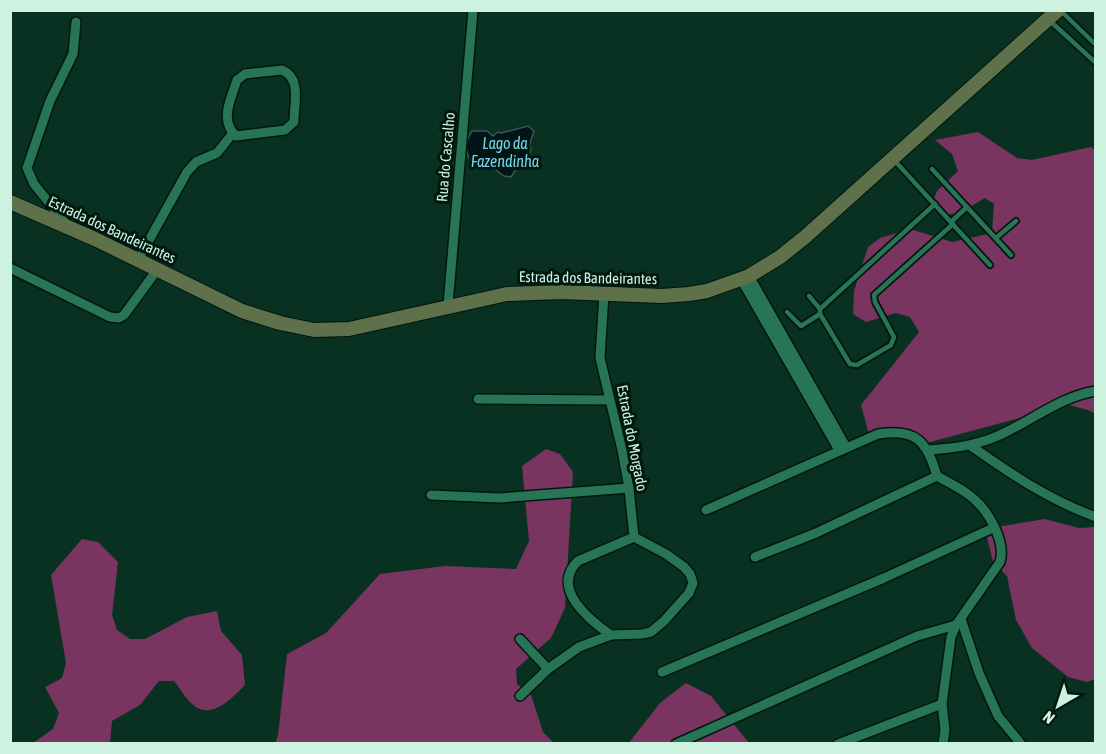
<svg xmlns="http://www.w3.org/2000/svg" width="1106" height="754" font-family="'Asap Condensed',sans-serif">
<style>
.green{fill:#79345f}
.water{fill:#021319;stroke:#3f5655;stroke-width:1.5}
.lines{fill:none;stroke-linecap:round;stroke-linejoin:round}
.service-casing{stroke:#02170e;stroke-width:8}
.minor-casing{stroke:#02170e;stroke-width:12}
.secondary-casing{stroke:#02170e;stroke-width:16}
.service{stroke:#287456;stroke-width:4.5}
.minor{stroke:#287456;stroke-width:9}
.secondary{stroke:#5e714b;stroke-width:14}
.labels{text-anchor:middle;stroke-width:6;stroke-linejoin:round;paint-order:stroke}
.street-label{font-size:15px;fill:#cef2e0;stroke:#00180d}
.water-label{font-size:16px;font-style:italic;fill:#76d3f6;stroke:#00180d}
</style>
<rect width="100%" height="100%" fill="#083122"/>
<g class="green">
<path d="M978,132l39,26 15,2 59,-13 4,3v264l-4,-3 -22,-6 -150,40 -24,-14h-27l-7,-26 58,-73 -9,-15 -14,-4 -30,9 -13,-8 1,-23 14,-44 12,-9 30,-9 42,13 40,-9 2,-29 -9,-6 -25,15 -17,2 -12,-9 6,-15 21,-20 -6,-17 -17,-14z"/>
<path d="M546,449l14,5 13,18 -8,136 -14,30 -35,31 1,15 14,11 12,37 11,11 -279,1 3,-9 9,-81 39,-21 54,-59 65,-8 71,3 13,-28 -7,-75z"/>
<path d="M1045,519l34,9 16,-1v152l-8,3 -19,-5 -36,-29 -16,-28 -9,-44 -14,-14 -8,-33z"/>
<path d="M82,539l16,3 20,20 -6,53 5,15 13,9h15l42,-22 30,-6 4,20 21,24 3,30c-12,12 -34,37 -53,19 -7,-6 -12,-16 -18,-23h-15l-19,24 -28,16 -2,22h-77l20,-14 6,-16 -14,-26 17,-9 4,-15 -15,-88z"/>
<path d="M686,683l25,13 38,47 -121,1 32,-41z"/>
</g>
<path class="water" d="M528,126l6,5 -5,15 2,2 -2,10 -11,8 -7,11 -7,-1 -23,-17 -3,4 -7,-2c-7,-11 -6,-19 1,-30h15l6,5 5,-4 3,1z"/>
<g class="lines">
<g class="service-casing">
<g id="service">
<path d="M1060,10l36,35"/>
<path d="M1050,21l46,42"/>
<path d="M894,160l96,105"/>
<path d="M932,169l79,86"/>
<path d="M935,204l-115,105v5l30,50 7,1 34,-20 3,-8 -19,-35 -1,-7 79,-71"/>
<path d="M951,222l16,-15"/>
<path d="M996,238l20,-17"/>
<path d="M809,296l11,13"/>
<path d="M787,312l14,14 19,-12"/>
</g>
</g>
<g class="minor-casing">
<g id="minor">
<path d="M282,70c20,8 12,34 12,52l-9,8 -49,6c-17,-16 -5,-37 1,-56l8,-6z"/>
<path d="M67,225l-33,-41 -7,-16 23,-67 23,-47 3,-32"/>
<path d="M138,260l49,-88 9,-10 21,-9 16,-20"/>
<path d="M10,268l100,49 9,1 5,-3 33,-45"/>
<path d="M749,276l97,171"/>
<path d="M741,279l98,171"/>
<path d="M448,305l25,-295"/>
<path d="M478,399l131,1"/>
<path d="M971,446c40,28 78,54 125,71"/>
<path d="M929,450c27,-2 52,-5 77,-18 29,-14 57,-36 90,-41"/>
<path d="M431,495l68,3 130,-10"/>
<path d="M706,510l172,-76c38,-6 49,7 59,42 12,7 26,13 37,23 15,13 32,43 26,63l-44,63 -5,12 -9,67 3,26 -2,14"/>
<path d="M755,557l61,-24 121,-57"/>
<path d="M961,619l18,54 19,43 23,28"/>
<path d="M611,635c-22,-15 -61,-47 -33,-74l56,-24"/>
<path d="M520,639l28,30"/>
<path d="M662,672l222,-94 109,-50"/>
<path d="M520,696l28,-27 31,-22 32,-12 31,-1 9,-2 13,-11 25,-28 4,-10 -3,-9 -6,-7 -18,-13 -32,-17 -5,-49 -7,-38 -22,-92 4,-64"/>
<path d="M676,744l241,-108 39,-11"/>
<path d="M838,744l104,-40"/>
</g>
</g>
<g class="secondary-casing">
<path id="secondary" d="M10,202l85,37 147,72 38,12 34,7 35,-1 158,-35 54,-2 101,4 27,-2 18,-3 42,-15 31,-19 25,-20 253,-227"/>
</g>
<use href="#service" class="service"/>
<use href="#minor" class="minor"/>
<use href="#secondary" class="secondary"/>
</g>
<g class="labels">
<g class="street-label">
<text transform="translate(446 157) rotate(-85)" y="5">Rua do Cascalho</text>
<text transform="translate(112 230) rotate(25)" y="5">Estrada dos Bandeirantes</text>
<text transform="translate(588 278) rotate(1)" y="5">Estrada dos Bandeirantes</text>
<text transform="translate(632 438) rotate(79)" y="5">Estrada do Morgado</text>
</g>
<g class="water-label">
<text x="505" y="149">Lago da<tspan x="505" dy="18">Fazendinha</tspan></text>
</g>
</g>
<rect width="1106" height="754" fill="none" stroke="#cef2e0" stroke-width="24"/>
<g transform="translate(1058 706) rotate(219)" stroke="#00180d" stroke-width="4.5" paint-order="stroke">
<path d="M0-4.5L10 22L0 15L-10 22Z" fill="#cef2e0"/>
<text y="-9" font-size="16" font-weight="bold" text-anchor="middle" fill="#cef2e0">N</text>
</g>
</svg>
